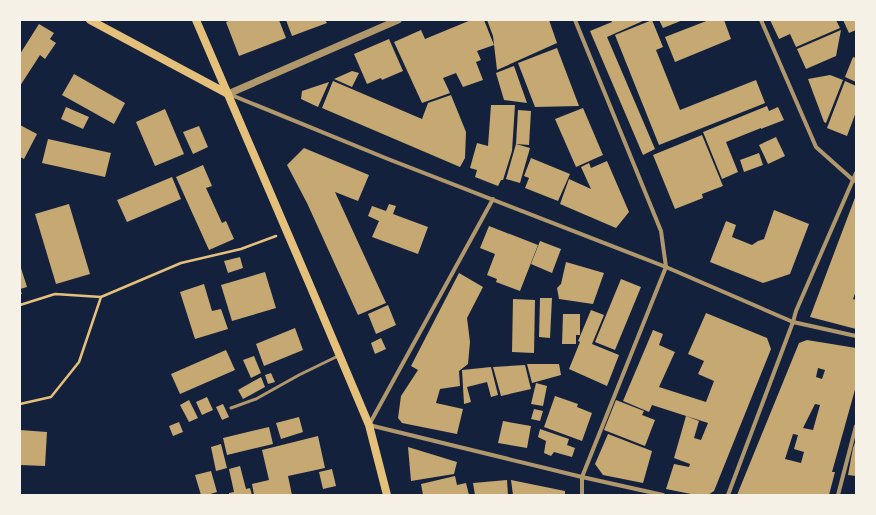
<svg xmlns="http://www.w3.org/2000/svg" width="876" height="515" font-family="'DM Sans',sans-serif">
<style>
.building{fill:#c6a872;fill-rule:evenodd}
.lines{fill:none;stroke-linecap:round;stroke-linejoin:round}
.path{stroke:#e5c07b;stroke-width:2.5}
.service{stroke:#b1986c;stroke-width:3}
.minor{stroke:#b1986c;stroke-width:4}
.tertiary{stroke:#b1986c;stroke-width:7}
.secondary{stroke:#e5c07b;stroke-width:8}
</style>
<rect width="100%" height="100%" fill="#14213d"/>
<g class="building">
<path d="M231,20h48l7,18 -47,18 -13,-34z"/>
<path d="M286,20h39l2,3 -35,13z"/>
<path d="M471,20h13l10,25 -17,6 4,9 -5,2 7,18 -20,7 -7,-14 -13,5 7,15 -28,10 -28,-61 27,-12 4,9z"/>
<path d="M487,20h62l8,23 -60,27 -4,-34z"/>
<path d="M611,20h34l-38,17 48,112 -12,6 -53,-124 22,-9z"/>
<path d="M652,20l11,27 -7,3 24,60 76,-30 9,23 -106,42 -44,-110z"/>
<path d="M659,20h24l-20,8z"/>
<path d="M709,20h15l7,19 -56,23 -10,-25z"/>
<path d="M770,20h66l4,8 -44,19 -6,-13 -11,5z"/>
<path d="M843,20h13v10l-7,3z"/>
<path d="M39,24l15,9 -4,6 6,4 -11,16 -5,-4 -20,31v-32z"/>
<path d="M841,30l-5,26 -30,13 -9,-20z"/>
<path d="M389,39l14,32 -21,9 -1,-2 -14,6 -13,-30z"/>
<path d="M557,48l22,58 -44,1 -17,-44z"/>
<path d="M853,57l3,1v24l-11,-5z"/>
<path d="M514,66l13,37 -23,-3 -8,-27z"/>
<path d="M352,71l7,2 -7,14 -18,-8z"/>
<path d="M74,74l51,29 -11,21 -52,-29z"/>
<path d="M830,75l13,5 -17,43 -2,-1 -16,-43z"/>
<path d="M333,81l89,38 6,-16 23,-8 15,37 -1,26 -5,9 -138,-59z"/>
<path d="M845,81l11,5v26l-9,24 -20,-8z"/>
<path d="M329,82l-11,25 -17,-8 1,-8z"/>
<path d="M491,105h24l-3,46 -9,29h-2l-3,6 -23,-9 2,-7 -7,-2 7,-25 11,3z"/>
<path d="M767,106l2,5 9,-4 6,13 -23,9v-1l-35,14 12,30 -16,7 -19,-47z"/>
<path d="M66,107l23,10 -6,12 -22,-10z"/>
<path d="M583,108l20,47 -27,12 -21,-48z"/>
<path d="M165,109l19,45 -29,12 -19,-44z"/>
<path d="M518,110l13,1 -2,34 -13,-1z"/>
<path d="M20,125l17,9 -13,25 -4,-2z"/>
<path d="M199,126l9,21 -15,7 -10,-22z"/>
<path d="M702,135l21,51 -21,8 1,4 -28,11 -22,-54z"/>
<path d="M776,137l9,19 -17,8 -9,-19z"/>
<path d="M48,139l63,14 -6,24 -63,-14z"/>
<path d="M516,144l14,4 -10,35 -14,-4z"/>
<path d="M304,148l65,27 -11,26 -23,-9 51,111 -28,12 -51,-112 -20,-38z"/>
<path d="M759,153l4,12 -19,7 -4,-12z"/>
<path d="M531,158l39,16 -12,27 -33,-13 4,-10 -5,-2z"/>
<path d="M607,161l22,51 -13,16 -56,-24 9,-25 22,10 -10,-22 8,-4 2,5z"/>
<path d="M203,165l9,21 -6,2 16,35 4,-2 8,18 -25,11 -33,-73z"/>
<path d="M172,177l9,22 -54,23 -10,-22z"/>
<path d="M856,195v96l-3,8 3,1v29l-46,-12z"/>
<path d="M69,204l21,70 -34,10 -21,-70z"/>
<path d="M389,204l7,2 -3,8 35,13 -10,27 -46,-17 7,-16 -11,-5 4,-10 14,5z"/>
<path d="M774,210l35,14 -19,50 -27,9 -53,-21 16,-41 10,4 -4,12 20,8 6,-4 6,-2z"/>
<path d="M489,226l49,19 -18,46 -24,-9 1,-3 -10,-4 8,-21 -15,-6z"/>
<path d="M540,241l21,8 -9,24 -21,-9z"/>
<path d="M240,257l3,11 -15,5 -4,-12z"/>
<path d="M566,262l38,11 -11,31 -34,-5 -2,-11 4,-4z"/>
<path d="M20,265l7,22 -7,2 2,5h-2z"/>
<path d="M265,272l11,36 -44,13 -11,-36z"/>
<path d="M459,273l24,14 -16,31 3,24 -2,22 -9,7 1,15 -20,3 -4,14 27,6 -6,25 -55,-11 -4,-5 3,-22 17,-26 -7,-4z"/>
<path d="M621,279l20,8 -26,63 -20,-8z"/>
<path d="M204,284l8,27 9,-2 7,20 -33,10 -15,-47z"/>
<path d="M540,298h12l-2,40 -11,-1z"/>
<path d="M513,299l22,1 -1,53 -22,-1z"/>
<path d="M388,305l8,20 -20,9 -8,-20z"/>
<path d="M591,310l13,5 -12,29 27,11 -12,31 -38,-17 11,-27 -2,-1z"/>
<path d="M706,313l61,25 4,11 -57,142 -6,4h-12l-30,-6 8,-25 15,3 1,-3 -16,-6 12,-42 13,5 -5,17 7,2 7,-17 -56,-18 -3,7 -26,-11 30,-71 10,4 -4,11 16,7 -16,35 47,15 8,-21 -16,-7 6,-13 -16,-7z"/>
<path d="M563,314h17v21h-4v9h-14z"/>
<path d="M295,328l8,22 -39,16 -8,-22z"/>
<path d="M381,338l5,11 -11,5 -4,-11z"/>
<path d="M807,340l49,8v38l-24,86h3l-6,23h-92l62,-152zM818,368l7,2 -3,9 -6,-2zM815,404l5,1 -7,25 -10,-2zM793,434l5,1 -4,14 10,3 -3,11 -16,-4z"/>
<path d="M226,350l9,20 -55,24 -9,-20z"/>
<path d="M254,356l7,17 -10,5 -8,-18z"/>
<path d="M527,364h32l2,11 -29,8z"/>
<path d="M525,365l6,24 -30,7 -8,-29z"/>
<path d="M491,367l7,28 -7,2 -4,-15 -20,5 4,15 -7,2 -2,-34z"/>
<path d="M271,373l4,9 -7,2 -3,-9z"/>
<path d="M261,377l4,10 -22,12 -5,-9z"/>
<path d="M536,383l11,3 -4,20 -12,-2z"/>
<path d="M555,396l23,8 -1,3 15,6 -10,28 -38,-14z"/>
<path d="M207,397l6,13 -11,5 -6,-13z"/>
<path d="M189,400l9,18 -9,4 -9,-17z"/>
<path d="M616,400l28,11 -2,4 13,5 -10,26 -41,-16z"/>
<path d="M223,404l6,13 -7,3 -6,-13z"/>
<path d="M534,409l9,2 -3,10 -9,-2z"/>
<path d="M299,417l4,15 -22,7 -5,-16z"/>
<path d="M503,421l28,5 -4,22 -29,-5z"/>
<path d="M179,422l4,10 -10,4 -4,-10z"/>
<path d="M269,427l4,17 -46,11 -4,-17z"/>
<path d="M540,429l29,10 -2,6 8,3 -3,9 -18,-5 -3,4 -7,-3 2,-12 -8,-4z"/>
<path d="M20,430l27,2 -2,34 -25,-1z"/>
<path d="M608,434l44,17 -9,32 -40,-8 -8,-11z"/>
<path d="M318,436l7,32 -37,8 4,19h-38l-2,-11 17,-4 -7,-30z"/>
<path d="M856,440v36l-8,-1 5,-27z"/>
<path d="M221,444l6,24 -11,3 -5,-24z"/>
<path d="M408,447l49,15 -3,12 -43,7z"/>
<path d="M240,466l6,23 4,-1 2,7h-23v-2l5,-1 -5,-23z"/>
<path d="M332,469l4,17 -13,3 -4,-17z"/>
<path d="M211,471l6,21 -10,3h-6l-6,-20z"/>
<path d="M455,476l2,9 9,-2 3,12h-46l-2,-11z"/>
<path d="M507,480l1,15h-33l-2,-12z"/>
<path d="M511,480l54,11v4h-52z"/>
</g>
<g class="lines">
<g class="path">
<path d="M20,305l35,-11 46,3"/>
<path d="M20,404l31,-7 28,-35 22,-65 80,-34 60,-14 35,-13"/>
</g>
<path class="service" d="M231,408l25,-9 43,-24 39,-19"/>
<g class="minor">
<path d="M575,20l86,211 5,36 -84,210v18"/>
<path d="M761,20l55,127 37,33 3,1"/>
<path d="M229,94l159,65 278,108 127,55 63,14"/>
<path d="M493,199l-124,226 213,52 81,18"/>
<path d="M728,495l65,-173 3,-11 60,-138"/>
<path d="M838,495l18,-69"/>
</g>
<path class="tertiary" d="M228,94l170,-74"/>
<g class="secondary">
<path d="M90,20l138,74"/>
<path d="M196,20l113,263 60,142 18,70"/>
</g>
</g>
<rect width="876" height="515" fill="none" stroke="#f6f1e7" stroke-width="42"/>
</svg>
